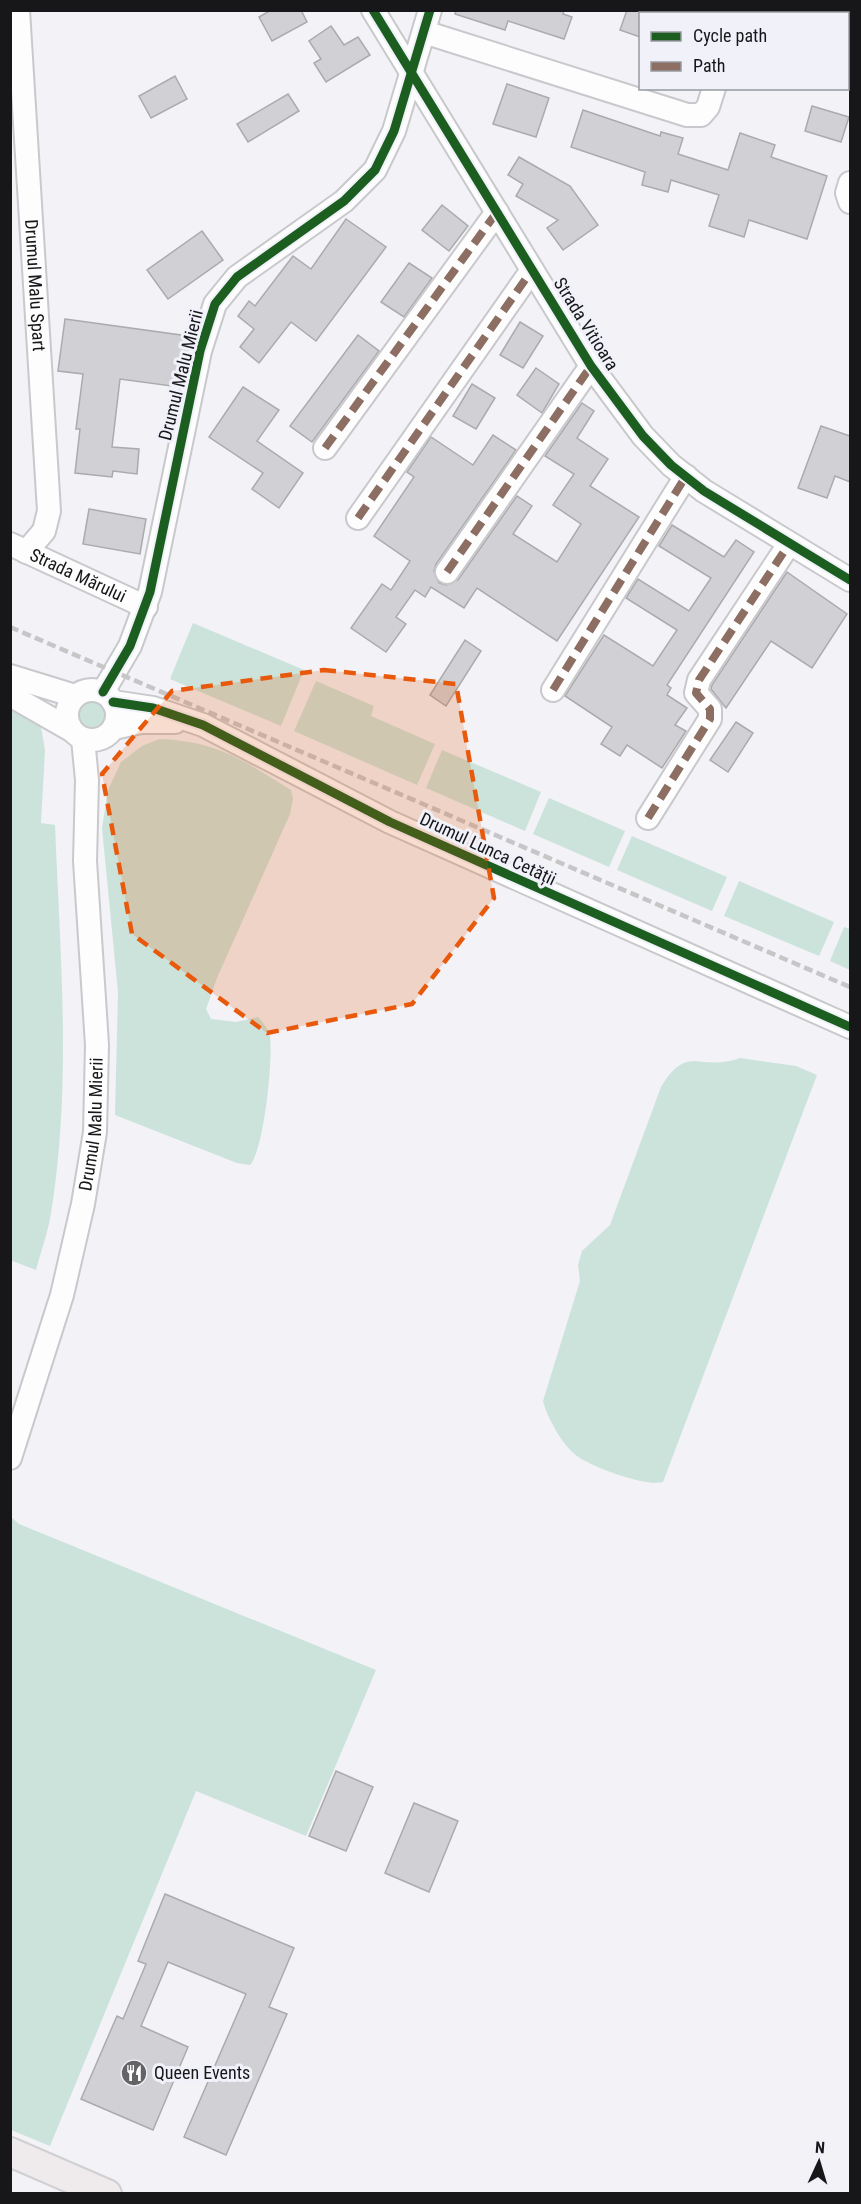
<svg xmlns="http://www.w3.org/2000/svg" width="861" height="2204" font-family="'Roboto Condensed',sans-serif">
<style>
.green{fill:#cbe3da}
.building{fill:#d1d1d5;stroke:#ababae;stroke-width:1.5}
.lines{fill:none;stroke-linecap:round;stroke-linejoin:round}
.minor-casing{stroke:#c9c9cd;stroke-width:26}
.major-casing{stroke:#d0d0d2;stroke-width:32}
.minor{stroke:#fdfdfe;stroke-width:22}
.major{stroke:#efeaeb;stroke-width:28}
.rail{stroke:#c6c6c7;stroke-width:4.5;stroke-dasharray:9 4.5;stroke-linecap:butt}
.quiet{stroke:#8d6e63;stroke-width:8;stroke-dasharray:15 8;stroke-linecap:butt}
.cycleway-casing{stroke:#f0f1f9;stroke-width:13}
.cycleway{stroke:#1b5e20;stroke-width:9}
.marked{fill:#e8590c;fill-opacity:0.2;stroke:#e8590c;stroke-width:4.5;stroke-dasharray:12 8;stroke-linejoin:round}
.labels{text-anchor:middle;stroke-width:6;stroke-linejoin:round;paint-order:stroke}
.street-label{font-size:18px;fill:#17171a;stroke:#f0f1f9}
.poi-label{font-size:18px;fill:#17171a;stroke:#f0f1f9;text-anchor:start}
</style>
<rect width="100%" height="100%" fill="#f2f2f7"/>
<g class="green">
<path d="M193,623l111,47 -23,56 -111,-47z"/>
<path d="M316,681l58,25 -3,10 64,28 -18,41 -123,-54z"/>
<circle cx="92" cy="715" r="14"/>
<path d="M10,707l31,20 4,23 -4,73 14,2c5,128 17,260 -4,388 -3,19 -10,38 -15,57l-26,-10z"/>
<path d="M159,739c58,2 84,21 132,51l2,9 -3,15 -73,164 -11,31 5,10 25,3 22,-5c5,6 11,12 12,20 3,22 -6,113 -20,128l-13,-2 -122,-48 3,-123 -16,-164 6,-38 13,-28 21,-16z"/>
<path d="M442,750l99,42 -16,39 -99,-43z"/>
<path d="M549,798l76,33 -16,36 -76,-33z"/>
<path d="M632,836l95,41 -15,34 -95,-41z"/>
<path d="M739,881l95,41 -15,34 -95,-40z"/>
<path d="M844,927l6,2v41l-20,-9z"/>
<path d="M740,1058l56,8 21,9 -154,407c-17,5 -68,-14 -83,-24 -16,-9 -33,-41 -37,-57l37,-120 -2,-16 4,-14 28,-26 51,-138c27,-45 38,-14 79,-29z"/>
<path d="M10,1516l9,8 357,146 -70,166 -110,-45 -146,355 -39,-16z"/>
</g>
<g class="building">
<path d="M271,10h30l6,12 -35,19 -13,-24z"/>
<path d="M456,10h108l-1,4 9,3 -8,22 -56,-18 -3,9 -50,-16z"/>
<path d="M627,10h13v27l-20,-7z"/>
<path d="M331,26l13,19 14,-8 12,18 -44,27 -12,-19 7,-4 -12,-18z"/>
<path d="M175,76l12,23 -36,19 -12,-22z"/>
<path d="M507,84l42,14 -13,39 -43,-13z"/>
<path d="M288,94l11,17 -51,31 -11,-18z"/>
<path d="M812,106l37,11 -8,25 -36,-11z"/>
<path d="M583,110l77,26 1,-4 22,6 -5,16 50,16 12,-37 35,12 -4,12 56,19 -20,63 -58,-19 -5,17 -35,-11 10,-31 -48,-15 -3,12 -26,-7 3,-13 -74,-25z"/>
<path d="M519,157l51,29 28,39 -35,25 -16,-22 11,-8 -42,-24 7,-12 -15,-9z"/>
<path d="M442,205l26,21 -19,25 -27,-21z"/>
<path d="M346,219l40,28 -70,94 -25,-19 -32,41 -19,-16 14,-18 -16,-13 11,-15 6,5 38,-50 18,13z"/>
<path d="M202,231l21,29 -55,39 -21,-29z"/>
<path d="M409,263l23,15 -28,39 -23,-15z"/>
<path d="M65,319l123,17 -9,51 -59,-8 -8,68 27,2 -2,25 -24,-3 -1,6 -37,-4 5,-44h-4l7,-55 -25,-3z"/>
<path d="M520,322l23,14 -20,32 -23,-13z"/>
<path d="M358,335l21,16 -67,91 -22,-16z"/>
<path d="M536,368l23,16 -17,29 -25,-18z"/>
<path d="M472,384l23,14 -19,31 -23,-13z"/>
<path d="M243,387l36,23 -22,31 46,32 -24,35 -27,-19 11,-16 -54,-36z"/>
<path d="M582,403l12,8 -17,27 31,21 -18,27 49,31 -82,124 -80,-53 -13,20 -33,-21 -6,10 -10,-7 -19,27 10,7 -20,28 -35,-24 31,-44 9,6 19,-29 -36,-25 40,-59 -7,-5 24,-35 42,28 20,-30 23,15 -80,114 -2,7 5,12 7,2 12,-5 59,-84 15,10 -19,28 44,28 24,-38 -28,-19 21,-31 -29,-18z"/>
<path d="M821,426l29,10v46l-15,-6 -8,22 -29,-10z"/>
<path d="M89,509l57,10 -6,35 -57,-10z"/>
<path d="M672,525l52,32 12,-17 18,12 -87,133 4,3 -4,7 20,13 -12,17 11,6 -24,37 -35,-23 -7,11 -19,-12 11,-17 -47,-31 39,-61 49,31 24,-36 -51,-32 12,-19 51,32 22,-33 -52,-32z"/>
<path d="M787,572l60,42 -35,54 -41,-27 -45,67 -15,-19 1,-4z"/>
<path d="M465,640l16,11 -35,55 -16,-11z"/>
<path d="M736,722l17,11 -25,39 -18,-12z"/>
<path d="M336,1771l37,16 -27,64 -37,-15z"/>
<path d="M414,1803l44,18 -29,71 -44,-19z"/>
<path d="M165,1894l129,54 -25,59 18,7 -61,141 -42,-18 62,-143 -78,-32 -27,64 47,21 -35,83 -72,-31 36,-83 6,3 23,-55 -8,-3z"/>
</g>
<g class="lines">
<g class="minor-casing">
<g id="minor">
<path id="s1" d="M18,10l31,501 -5,20 -18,21"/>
<path d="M373,10l218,356 52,70 28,29 33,26 146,89"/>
<path d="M736,14l1,-4"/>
<path d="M424,32l263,83h14l7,-8 6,-19"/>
<path d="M850,183l-3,10 3,9"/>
<path d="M325,448l172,-236"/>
<path d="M358,518l174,-248"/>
<path id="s2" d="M10,544l136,63"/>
<path d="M447,572l144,-206"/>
<path d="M10,676l65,20"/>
<circle cx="92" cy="715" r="25"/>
<path d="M553,690l133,-214"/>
<path d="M103,692l27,-46 20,-54 50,-241 15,-47 22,-27 107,-76 31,-31 19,-39 36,-121"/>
<path d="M10,695l61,35"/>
<path d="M113,702l40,6 50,17 187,97 460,205"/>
<path d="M114,728l27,-6h34"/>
<path d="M648,818l62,-99v-10l-14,-16 3,-13 90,-136"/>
<path id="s3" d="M10,1458l52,-163 21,-91 12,-72 2,-87 -12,-184 2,-81 -4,-41"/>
</g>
</g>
<g class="major-casing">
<path id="major" d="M10,2152l97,42"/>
</g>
<use href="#minor" class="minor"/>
<use href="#major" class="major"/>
<path class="rail" d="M10,627l840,360"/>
<g class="quiet">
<path d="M325,448l172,-236"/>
<path d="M358,518l174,-248"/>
<path d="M447,572l144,-206"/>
<path d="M553,690l133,-214"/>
<path d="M648,818l62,-99v-10l-14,-16 3,-13 90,-136"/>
</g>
<g class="cycleway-casing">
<g id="cycleway">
<path d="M373,10l218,356 52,70 28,29 33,26 146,89"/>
<path d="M103,692l27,-46 20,-54 50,-241 15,-47 22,-27 107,-76 31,-31 19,-39 36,-121"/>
<path d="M113,702l40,6 50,17 187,97 460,205"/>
</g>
</g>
<use href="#cycleway" class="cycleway"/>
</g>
<path class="marked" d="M324,670l132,14 38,214 -82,106 -145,29 -135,-99 -30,-160 70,-83z"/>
<defs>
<g id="restaurant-disc" transform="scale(1.35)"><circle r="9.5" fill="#646467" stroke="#f0f1f9"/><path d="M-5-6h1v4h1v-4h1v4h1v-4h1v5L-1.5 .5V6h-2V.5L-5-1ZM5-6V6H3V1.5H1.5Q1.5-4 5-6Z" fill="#fff"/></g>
</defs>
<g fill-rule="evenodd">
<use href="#restaurant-disc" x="134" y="2073"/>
</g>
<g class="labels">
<g class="street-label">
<text dy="6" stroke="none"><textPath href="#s1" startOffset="276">Drumul Malu Spart</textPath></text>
<text transform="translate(586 324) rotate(58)" y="6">Strada Vitioara</text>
<text transform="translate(181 375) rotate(-76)" y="6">Drumul Malu Mierii</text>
<text dy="6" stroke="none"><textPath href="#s2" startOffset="75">Strada Mărului</textPath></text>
<text transform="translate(488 849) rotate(25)" y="6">Drumul Lunca Cetății</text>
<text dy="6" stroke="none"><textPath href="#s3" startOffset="345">Drumul Malu Mierii</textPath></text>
</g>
<g class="poi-label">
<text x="154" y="2079">Queen Events</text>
</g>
</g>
<rect width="861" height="2204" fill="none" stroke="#17171a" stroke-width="24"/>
<rect x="639" y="12" width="210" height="78" fill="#f0f1f9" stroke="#999aa0" stroke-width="1.5"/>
<rect x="651" y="32" width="30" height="9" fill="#1b5e20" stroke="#999aa0" stroke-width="1.5"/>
<text x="693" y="42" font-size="18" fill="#17171a">Cycle path</text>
<rect x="651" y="62" width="30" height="9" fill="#8d6e63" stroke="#999aa0" stroke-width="1.5"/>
<text x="693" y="72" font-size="18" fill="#17171a">Path</text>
<g transform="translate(819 2162) rotate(4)" stroke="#f0f1f9" stroke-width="4.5" paint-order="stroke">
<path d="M0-4.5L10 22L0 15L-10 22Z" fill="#17171a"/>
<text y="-9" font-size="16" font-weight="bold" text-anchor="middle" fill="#17171a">N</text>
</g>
</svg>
